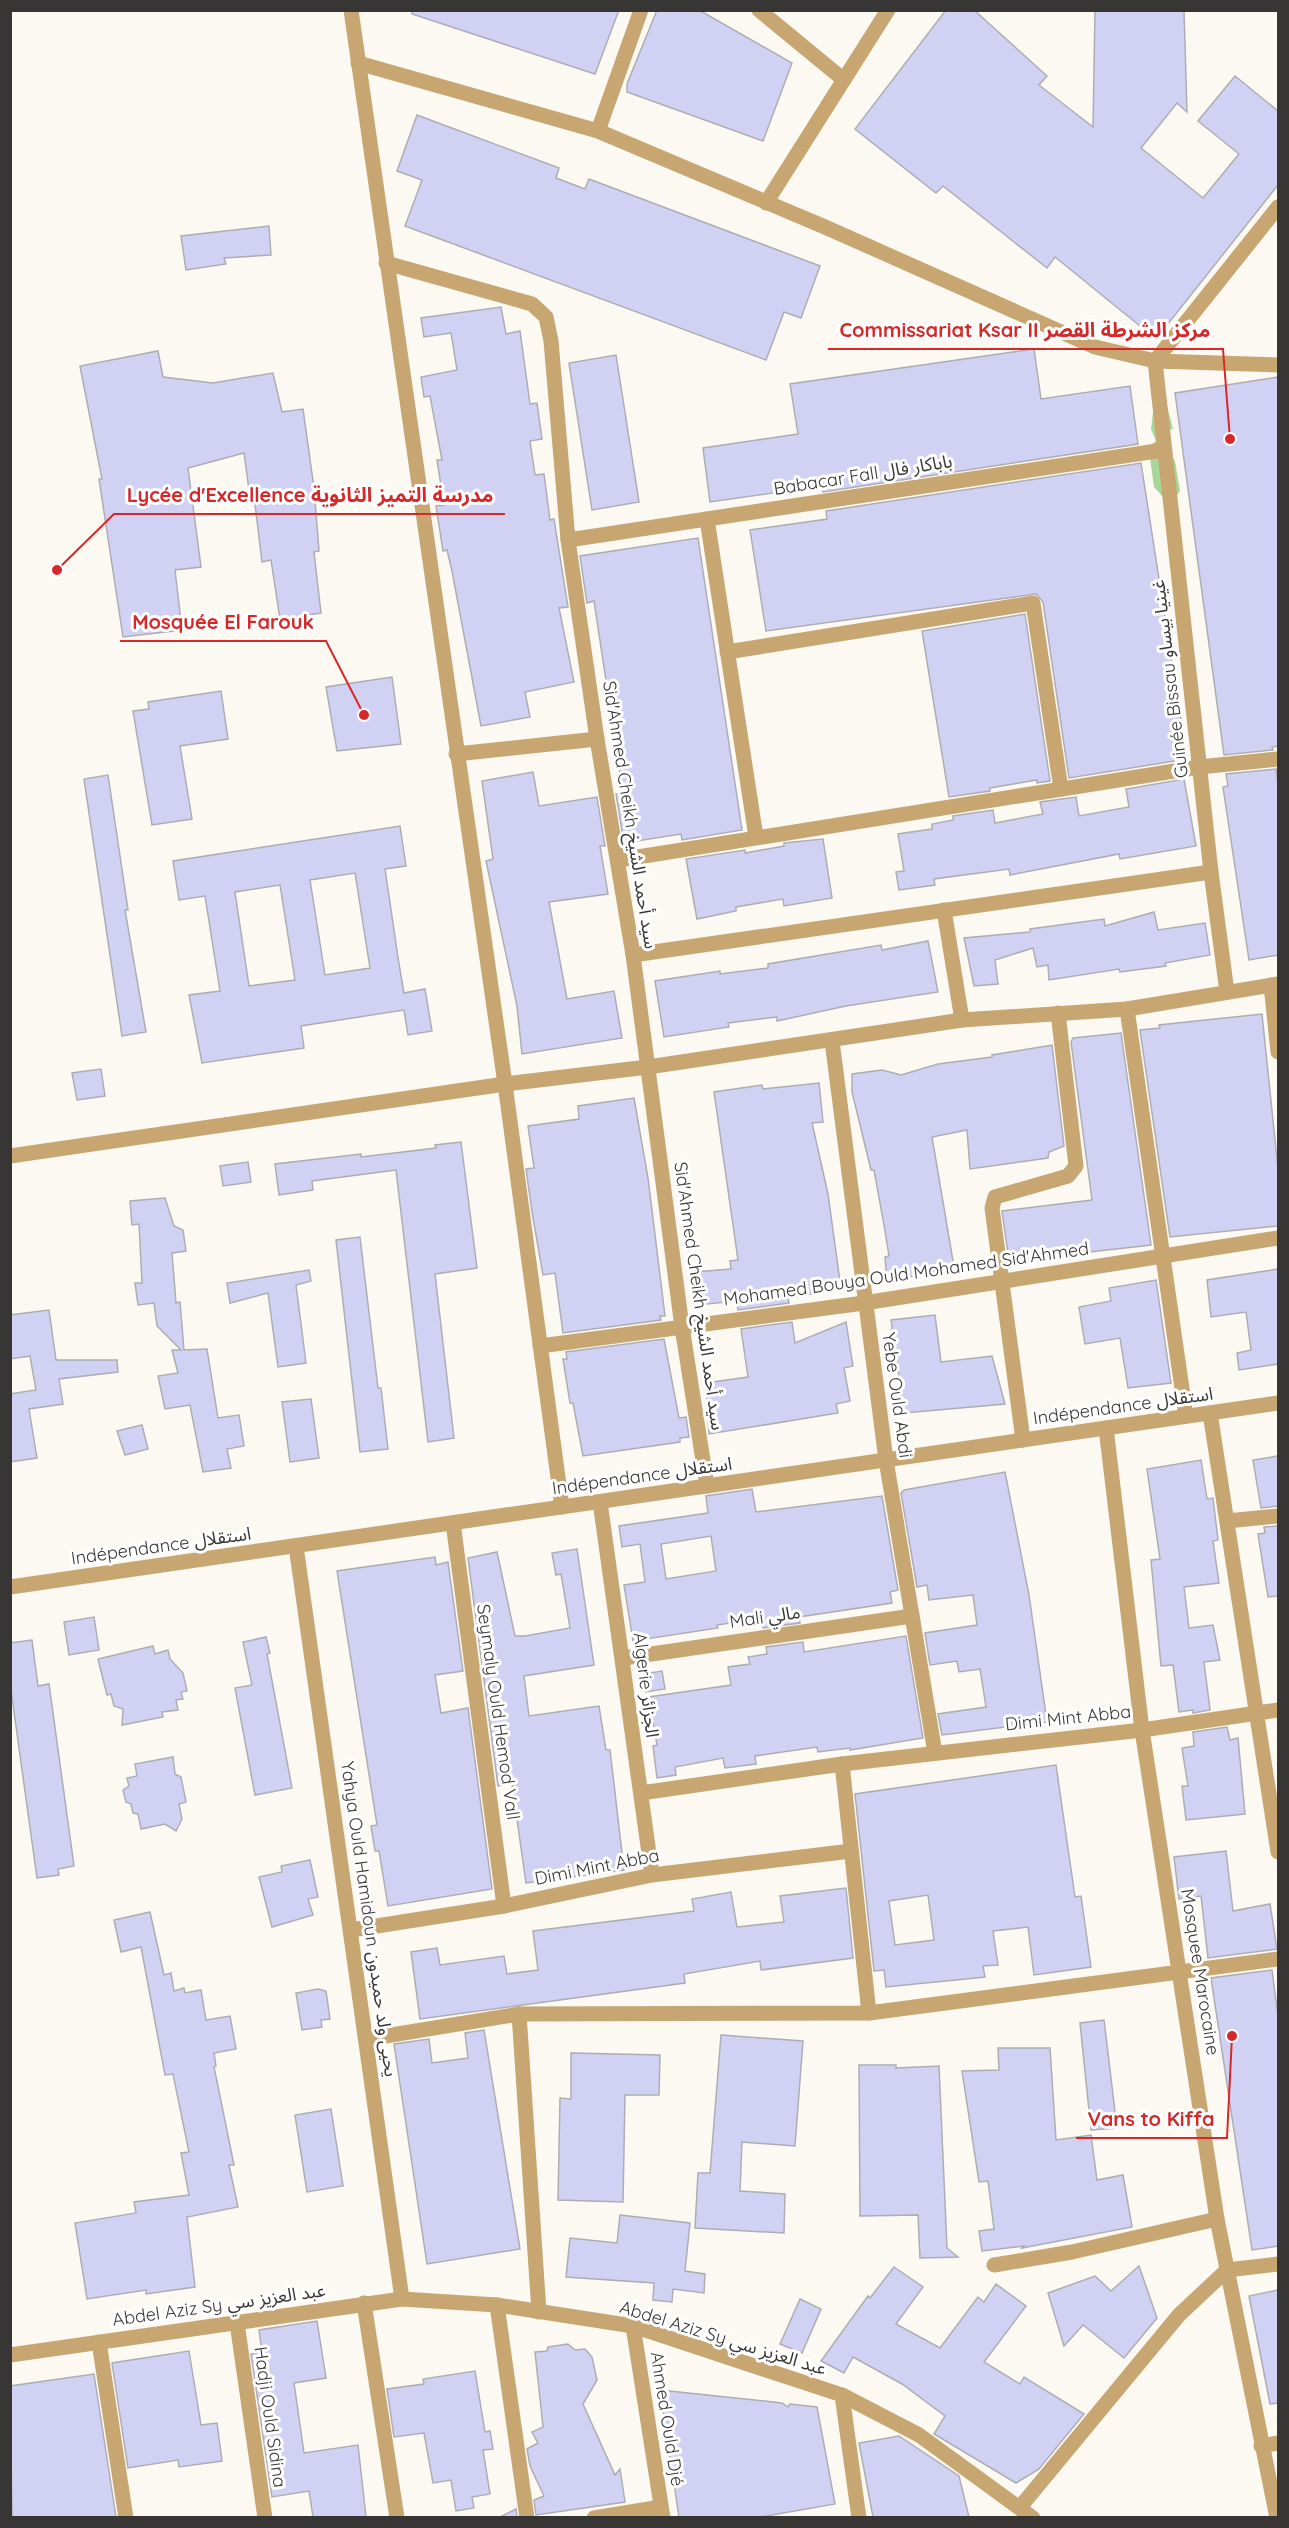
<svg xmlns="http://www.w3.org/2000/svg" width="1289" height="2528" font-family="Quicksand,'Noto Sans Arabic',sans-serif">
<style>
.green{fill:#a9d69a}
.building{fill:#d1d2f3;stroke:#adadb3;stroke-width:1.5;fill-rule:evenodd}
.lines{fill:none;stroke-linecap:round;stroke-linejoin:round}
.minor{stroke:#c7a672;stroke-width:15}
.tertiary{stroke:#c7a672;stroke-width:15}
.labels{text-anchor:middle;stroke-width:6;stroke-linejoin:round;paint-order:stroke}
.street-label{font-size:18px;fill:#383634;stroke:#fff}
.leader{fill:none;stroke:#d62828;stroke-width:2}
.callout-dot{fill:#d62828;stroke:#fff;stroke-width:2}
.callout-label{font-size:20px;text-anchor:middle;font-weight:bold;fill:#d62828;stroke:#fff;stroke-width:6;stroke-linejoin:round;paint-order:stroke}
</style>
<rect width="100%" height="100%" fill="#fcf9f3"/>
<path class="green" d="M1155,395l10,3 8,31 -10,3 2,15 10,14 5,30 -10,14 -16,-18 -4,-29 -9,-6 15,-11 -5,-12z"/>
<g class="building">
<path d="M412,10h207l-24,64 -183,-60z"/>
<path d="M657,10h42l93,53 -29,78 -136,-49v-8z"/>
<path d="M946,10h28l73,66 -8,9 54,42 2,-116 89,-1 3,102 -10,-9 -36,45 62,50 36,-44 -41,-33 37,-45 43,35v74l-122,154 -101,-82 -8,11 -104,-82 -7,7 -81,-64z"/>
<path d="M417,115l142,53 -3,10 29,11 4,-10 231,87 -19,52 -17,-6 -18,48 -361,-134 17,-46 -25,-9z"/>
<path d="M269,226l2,29 -47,3 2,6 -40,6 -5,-34z"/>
<path d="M501,307l5,27 14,-3 10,73 7,-1 5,36 -12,2 5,34 9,-1 6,46 4,-1 14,88 -9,1 15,74 -49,10 5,25 -49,9 -29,-155 -5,-21 -4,1 -7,-45 8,-1 -7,-45h5l-12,-64 -6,1 -3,-20 36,-7 -6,-37 -27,4 -3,-19z"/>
<path d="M1034,349l7,50 89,-13 8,58 -315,48 -1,-6 -112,16 -7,-54 95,-14 -8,-50z"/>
<path d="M158,351l5,26 50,6 60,-10 9,39 21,-3 11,79 5,63 -5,1 7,61 -41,6 -9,-59 -9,2 -8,-66 -4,1 -6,-44 -56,15 13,99 -26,3 7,60 -59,7 -24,-158h3l-22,-113z"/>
<path d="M616,355l23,147 -47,8 -23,-147z"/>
<path d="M1278,377v369l-6,1 1,3 -49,5 -49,-362z"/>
<path d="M1141,463l46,296 -118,19 -26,-176 -7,-8 -270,37 -16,-101 77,-11 -1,-8z"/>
<path d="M698,538l44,292 -60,10 -1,-6 -57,9 -8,-49 7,-1 -29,-192 -7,2 -7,-47z"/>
<path d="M1025,614l25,167 -13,2v-3l-47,8v3l-41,6 -27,-166z"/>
<path d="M392,677l9,67 -64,7 -11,-64z"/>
<path d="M221,691l7,48 -48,7 12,73 -40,6 -19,-114 16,-2 -1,-7z"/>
<path d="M1276,769l2,16v170l-29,5 -26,-173 5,-1 -2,-12z"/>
<path d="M533,772l6,34 58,-9 8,49h-5l8,48 -59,8 18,97 47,-8 8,47 -100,16 -5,-48 -31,-145 7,-2 -11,-78z"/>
<path d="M108,775l20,135h-3l21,122 -24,4 -38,-257z"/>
<path d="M1184,779l12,67 -76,13 -1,-5 -109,21 -1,-6 -75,10 1,6 -36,5 -3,-18 8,-1 -6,-37 34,-5v-5l21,-4v-4l40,-6 2,13 48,-9 -3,-12 36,-5 3,19 50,-9 -3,-18z"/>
<path d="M400,826l6,40 -21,3 14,95 5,29 21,-4 7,42 -24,4 -4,-25 -103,16 3,22 -102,15 -13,-68 31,-4 -15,-95 -26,4 -6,-39zM355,873l15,95 -45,7 -15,-95zM280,885l15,95 -46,6 -14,-94z"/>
<path d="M823,839l9,59 -48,8 -1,-7 -47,8v4l-39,8 -11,-60 59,-9v3l39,-7v-3z"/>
<path d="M1154,912l4,18 47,-7 5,32 -45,8 1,3 -46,6 -1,-3 -70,11 -1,-15 -11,2 -4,-19 -38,12 3,24 -24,2 -10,-48 66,-6v-3l74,-10 1,7z"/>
<path d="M928,941l10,51 -92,14 -69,15v-4l-49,6 1,4 -65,10 -9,-56 65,-10v3l48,-6v-4l113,-19 1,5z"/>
<path d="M1262,1014l16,155v57l-108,11 -30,-207 20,-2 -1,-3z"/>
<path d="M1121,1033l30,212 -142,16 -7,-50 90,-11 -21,-158 2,-4z"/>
<path d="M1052,1045l12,101 -15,6 -1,6 -78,11 -3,-39 -35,7 22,130 -67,15 -2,-25 4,-1 -5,-31 -10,-55h-3l-19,-78v-18l30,-4 19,5 37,-11 54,-7v-2z"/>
<path d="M101,1069l4,27 -28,4 -5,-27z"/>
<path d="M819,1083l4,39 -11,1 16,71 13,95 -53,9 1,5 -51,7 -2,-9 -39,4 -3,-33 37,-3 -1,-8 8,-1 -24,-168 48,-7 1,4z"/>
<path d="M634,1098l14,80 17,138h-5l1,4 -98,13 -8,-60 -12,2 -11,-63 -6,-43 8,-1 -6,-42 51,-7 -1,-13z"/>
<path d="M461,1142l16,126 -42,6 19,164 -26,4 -32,-272 -84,11 1,9 -34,5 -4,-31 86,-10v3l75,-9 -1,-3z"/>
<path d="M248,1162l3,20 -28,4 -3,-20z"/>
<path d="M165,1198l9,28 9,4 3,21 -14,2 4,50 4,-1 4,48 23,-1 11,69 21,-3 5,31 -17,3 4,19 -28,4 -13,-67 -25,4 -7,-33 20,-3 -6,-23h9l-24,-24 -3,-23 -16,2 -3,-22h7l-3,-59 -7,1 -2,-24z"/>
<path d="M360,1237l18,151h3l7,61 -28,3 -24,-212z"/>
<path d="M1278,1269v95l-39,6 -2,-17 14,-3 -5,-38 -35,5 -4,-37z"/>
<path d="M309,1270l2,11 -15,4 10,78 -28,4 -10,-74 -38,10 -3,-20z"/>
<path d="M1156,1280l15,103 -43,5 -8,-50 -35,6 -6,-37 32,-6 -2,-13z"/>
<path d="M49,1310l7,50h61l1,12 -59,7 4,25 -34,5 8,49 -27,4v-68l26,-4 -6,-34 -20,3v-44z"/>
<path d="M935,1315l6,47 51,-6 13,48 -101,9 -13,-93z"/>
<path d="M792,1322l3,21 51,-21 7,44 -9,2 6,33 -14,3 2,9 -129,21 -3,-51 42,-6 -7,-48z"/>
<path d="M664,1339l15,79 7,-1 3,20 -9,1v4l-97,14 -10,-53h-3l-7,-44h4l-1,-7z"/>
<path d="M311,1399l8,59 -29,4 -8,-60z"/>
<path d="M142,1425l6,24 -23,6 -8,-24z"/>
<path d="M1278,1456v50l-17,2 -8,-48z"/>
<path d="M1201,1460l6,39 6,-1 5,42 -5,1 6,42 -35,4 5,41 24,-3 7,35 -16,2 6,48 -17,3v-3l-14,2 -6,-47 -12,1 -10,-106 9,-1 -13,-90z"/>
<path d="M1005,1472l24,123 18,127 -105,13 -4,-21 48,-7 -6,-38 -21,3 -2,-11 -27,4 -5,-32 52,-8 -4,-30 -44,5 -2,-15 -10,2 -16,-94 3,-3z"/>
<path d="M752,1489l4,23 126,-16 16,94 -8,2 2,11 -93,14 1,6 -37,5 -1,-6 -4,1 -1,-4 -40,6 1,3 -85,13 -9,-56 21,-3 -5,-38 -18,3 -3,-21 89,-13 -2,-17zM711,1536l5,35 -50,8 -5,-35z"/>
<path d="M1278,1526v70l-10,1 -10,-63 7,-1 -1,-6z"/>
<path d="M577,1549l17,116 -70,11 5,40 70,-10 7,44h4l14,120 -98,13 -14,-99 -14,2 -30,-228 29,-6 18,84h10l45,-8 -9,-54 -5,1 -4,-22z"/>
<path d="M435,1557l1,8 12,-3 15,109 -28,4 6,38 27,-5 24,181 -104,17 -9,-55h-4l-4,-25 6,-1 -40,-254z"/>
<path d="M94,1617l5,33 -30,5 -5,-33z"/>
<path d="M906,1636l17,102 -73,12v-2l-32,4 -1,-5 -62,9 1,8 -31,4 -2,-10 -48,9 1,8 -19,3 -4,-32 4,-1 -8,-48 82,-12 -3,-18 22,-3 -2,-7 19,-3 -1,-7 37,-5 1,10z"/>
<path d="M266,1637l4,16 -3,1 25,134 -37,7 -20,-107 17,-3 -9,-43z"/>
<path d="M32,1640l6,46 11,-2 25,182 -16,3 1,6 -22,3 -27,-195v-40z"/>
<path d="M153,1646l2,8 13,-4 2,9 13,14 4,18 -6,1 2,7 -7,1 2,10 -16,2 1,5 -41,8 1,-16 -9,-3 -3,-12 -4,1 -9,-36z"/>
<path d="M662,1671l3,18 -19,3 -3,-18z"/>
<path d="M1227,1727l3,13 8,-2 7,76 -59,6 -4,-34h6l-6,-38 12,-2 -1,-14z"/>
<path d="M173,1757l2,17 6,3 5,25 -7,2 3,15 -6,12 -11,-7 -24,5 -3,-15 -5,-1 -2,-9 -5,-2 -3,-12 6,-4 -2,-8 10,-2 -2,-12z"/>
<path d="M1056,1765l19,132 6,-1 10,71 -57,8 -6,-48 -35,4 5,34 -15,1 2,11 -99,10 -2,-17 -10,1 -19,-177zM928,1895l6,45 -39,5 -6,-44z"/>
<path d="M1226,1851l7,60 37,-7 7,45 -69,9 -7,-62 -22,3 -5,-42z"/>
<path d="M310,1860l8,37 -10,2 5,16 -41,12 -13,-50 23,-5 -1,-6z"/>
<path d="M846,1888l7,70 -92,12 -1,-9 -76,13 1,9 -265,36 -9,-67 26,-4 3,17 64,-9 3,18 31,-4 -5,-39 161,-20 -2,-12 39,-7 6,35 47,-5 -4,-26z"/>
<path d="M150,1912l14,63 7,-2 3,18 10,-3 1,5 16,-3 5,30 24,-4 6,33 -22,4 2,13 -2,1 20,98h-5l9,42 -51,10 8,70 -49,7v-4l-59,9 -12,-76 61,-10 -2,-11 55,-7 -8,-42 8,-1 -16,-78 -8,1 -24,-128 -20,5 -7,-32z"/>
<path d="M1272,1970l6,46v230l-26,4 -41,-272z"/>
<path d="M318,1989l8,2 4,28 -9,1 1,7 -20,3 -6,-37z"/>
<path d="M1104,2020l13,108 -26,2 -11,-107z"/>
<path d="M484,2030l36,219 -93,15 -33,-220 35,-5 3,24 36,-5 -3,-25z"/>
<path d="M721,2035l82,6 -8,105 -53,-4 -2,49 45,3 -1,39 -89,-5 3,-55h12z"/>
<path d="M998,2048h52l6,92 35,-5 6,45 26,-5 9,52 -110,21 2,-2 -42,5 -3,-20 15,-2 -6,-48 -9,1 -17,-111 37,-1z"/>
<path d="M571,2053l89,2 -1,40h-34l-2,107 -65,-2 2,-102 11,1z"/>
<path d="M859,2065h37v3l43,-2 8,182 11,9 -38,1 -2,-43 -58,1z"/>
<path d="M331,2109l12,77 -36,6 -12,-77z"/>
<path d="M620,2215l70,8 -5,48 20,3 -1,19 -31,-4 -1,13 -19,-2 1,-17 -88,-6 4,-39 47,5z"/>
<path d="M1139,2266l18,52 -33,40 -41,-33 -19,21 -16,-53 47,-17 16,15z"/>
<path d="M894,2267l29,20 -27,37 44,24 38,-51 6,5 12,-18 30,22 -42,56 36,22 4,-7 60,37 -45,55 -23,14 -82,-49 11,-18 -43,-32 -49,-27 -9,16 -23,-12 47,-65 2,2z"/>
<path d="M1278,2290v113l-8,1 -21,-108z"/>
<path d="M800,2299l21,10 -19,44 -22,-9z"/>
<path d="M317,2321l9,57 -32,5 10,70 54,-8 8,72h-53l-4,-26 -37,6 -21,-143 11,-2 -3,-22z"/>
<path d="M568,2344l7,6 10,-1 7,8 5,23 -14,24 32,71 5,-6 5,33 -89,13 -2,-15 10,-4 -14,-30 -3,-17 11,-6 -6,-11 11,-5 -8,-75 12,-1 1,-4z"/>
<path d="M189,2351l12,74 16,-2 5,38 -43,6 -1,-7 -50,8 -16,-105z"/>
<path d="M475,2371l10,61 5,-1 3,18 -10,1 7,44 -18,3 2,11 -18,3 -5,-31 -18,3 -9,-50 -30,4 -7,-48 37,-5 -1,-5z"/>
<path d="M94,2374l22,143h-104l-2,-131z"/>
<path d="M660,2390l122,13 6,4 2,-3 27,3 18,97 -75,13h-81z"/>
<path d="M899,2436l60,40 10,41h-96l-14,-74z"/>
<path d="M516,2509l1,8h-14l-1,-1z"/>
</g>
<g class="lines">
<g class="minor">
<path d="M351,10l154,1074 57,423"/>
<path d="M759,10l85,70"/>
<path d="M358,63l240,68 227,96 270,120 60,14 123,4"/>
<path d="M598,131l43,-121"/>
<path d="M766,203l122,-193"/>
<path d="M386,263l146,41 14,13 5,24 17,199 29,199 36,216 49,372 25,159"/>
<path d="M707,519l49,318"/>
<path d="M568,540l595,-90"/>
<path d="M727,652l306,-49 28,186"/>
<path d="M456,754l141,-15"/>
<path d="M619,860l580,-93 79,-8"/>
<path d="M944,910l18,110"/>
<path d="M633,955l578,-83"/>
<path d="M1271,985l7,67"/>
<path d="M1227,992l-16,-120 -56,-511 123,-154"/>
<path d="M1127,1009l59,407"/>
<path d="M832,1041l54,419 49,293"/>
<path d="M10,1156l495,-72 143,-17 314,-47 165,-11 151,-25"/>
<path d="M540,1346l324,-43 414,-65"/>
<path d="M1210,1413l68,439"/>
<path d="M1106,1428l36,302 75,489 60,299"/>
<path d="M1023,1440l-31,-232 3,-11 73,-21 8,-10 -18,-153"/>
<path d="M600,1502l52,373"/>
<path d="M1227,1521l51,-5"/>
<path d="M453,1523l51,383"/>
<path d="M296,1546l106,753"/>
<path d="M624,1658l288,-42"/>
<path d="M842,1764l27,249"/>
<path d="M641,1793l201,-29 300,-34 136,-20"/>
<path d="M351,1930l153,-24 148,-31 199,-24"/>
<path d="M519,2014l20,298"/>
<path d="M367,2039l152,-25 350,-1 409,-54"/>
<path d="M994,2265l78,-13 145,-33"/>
<path d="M364,2303l33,215"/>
<path d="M497,2305l30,213"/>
<path d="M237,2323l28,195"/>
<path d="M633,2326l30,192"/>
<path d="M99,2342l27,176"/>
<path d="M10,2355l392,-56 95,6 136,21 209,69 77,40 114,83"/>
<path d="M842,2395l17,123"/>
<path d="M1261,2446l17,-3"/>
<path d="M1021,2506l158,-191 48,-45 51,-6"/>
<path d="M594,2518l67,-11"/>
</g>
<path class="tertiary" d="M10,1587l1268,-184"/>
</g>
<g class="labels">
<g class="street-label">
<text transform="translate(863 475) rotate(-9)" y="6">Babacar Fall باباكار فال</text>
<text transform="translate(1170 679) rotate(-97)" y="6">Guinée Bissau غينيا بيساو</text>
<text transform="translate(630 815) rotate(81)" y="6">Sid'Ahmed Cheikh سيد أحمد الشيخ</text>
<text transform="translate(906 1274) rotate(-8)" y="6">Mohamed Bouya Ould Mohamed Sid'Ahmed</text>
<text transform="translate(699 1296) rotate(82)" y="6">Sid'Ahmed Cheikh سيد أحمد الشيخ</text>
<text transform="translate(897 1395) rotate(82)" y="6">Yebe Ould Abdi</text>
<text transform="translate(1123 1406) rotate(-8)" y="6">Indépendance استقلال</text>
<text transform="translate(642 1476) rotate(-8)" y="6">Indépendance استقلال</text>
<text transform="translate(161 1546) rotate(-8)" y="6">Indépendance استقلال</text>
<text transform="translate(765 1617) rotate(-8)" y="6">Mali مالي</text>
<text transform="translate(646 1685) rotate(83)" y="6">Algerie الجزائر</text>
<text transform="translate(498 1712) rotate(82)" y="6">Seymaly Ould Hemod Vall</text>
<text transform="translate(1068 1718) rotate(-6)" y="6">Dimi Mint Abba</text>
<text transform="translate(597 1867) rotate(-11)" y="6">Dimi Mint Abba</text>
<text transform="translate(369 1919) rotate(82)" y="6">Yahya Ould Hamidoun يحيى ولد حميدون</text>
<text transform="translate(1200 1972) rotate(81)" y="6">Mosquee Marocaine</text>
<text transform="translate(219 2305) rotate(-8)" y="6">Abdel Aziz Sy عبد العزيز سي</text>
<text transform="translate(723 2338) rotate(17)" y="6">Abdel Aziz Sy عبد العزيز سي</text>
<text transform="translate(270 2417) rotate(82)" y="6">Hadji Ould Sidina</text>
<text transform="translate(667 2419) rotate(81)" y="6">Ahmed Ould Djé</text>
</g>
</g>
<path class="leader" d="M1230 439L1223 349H828M57 570L114 514H505M364 715L326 641H120M1232 2036L1227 2138H1076"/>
<g class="callout-dot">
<circle cx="1230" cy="439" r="6"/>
<circle cx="57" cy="570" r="6"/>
<circle cx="364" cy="715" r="6"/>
<circle cx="1232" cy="2036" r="6"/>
</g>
<g class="callout-label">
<text x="1025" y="337">Commissariat Ksar II مركز الشرطة القصر</text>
<text x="310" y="502">Lycée d'Excellence مدرسة التميز الثانوية</text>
<text x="223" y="629">Mosquée El Farouk</text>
<text x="1151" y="2126">Vans to Kiffa</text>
</g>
<rect width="1289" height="2528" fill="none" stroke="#383634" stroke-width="24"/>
</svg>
